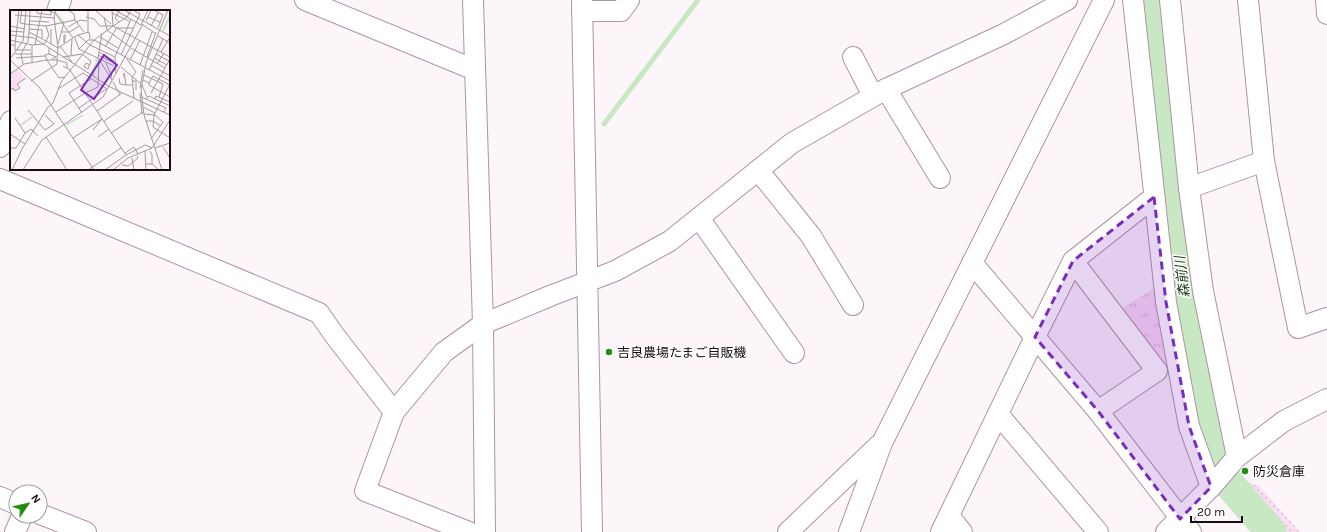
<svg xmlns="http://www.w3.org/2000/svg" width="1327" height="532" font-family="Karla,'Noto Sans JP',sans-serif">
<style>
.grass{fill:url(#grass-dots)}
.park{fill:url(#park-tufts)}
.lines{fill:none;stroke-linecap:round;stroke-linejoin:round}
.stream{stroke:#c8e7c3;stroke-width:5}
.river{stroke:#c8e7c3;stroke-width:31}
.minor-casing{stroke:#ad94a6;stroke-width:22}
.minor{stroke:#fff;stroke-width:20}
.marked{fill:#7b2cbf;fill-opacity:0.2;stroke:#7b2cbf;stroke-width:3;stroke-dasharray:8 5;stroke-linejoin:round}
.poi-dot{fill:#238d0e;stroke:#fff;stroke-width:1.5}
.labels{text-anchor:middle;stroke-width:3;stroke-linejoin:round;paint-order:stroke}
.poi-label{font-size:13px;fill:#170e15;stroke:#fff;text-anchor:start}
.water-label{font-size:14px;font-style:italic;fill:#1b4315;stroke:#fff}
.inset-river{fill:none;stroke:#c8e7c3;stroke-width:2}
.inset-road{fill:none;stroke:#a0999e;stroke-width:1}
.view{fill:#7b2cbf;fill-opacity:0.15;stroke:#7b2cbf;stroke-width:2}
.inset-edge{fill:none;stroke:#170e15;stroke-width:2}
</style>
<defs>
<pattern id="grass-dots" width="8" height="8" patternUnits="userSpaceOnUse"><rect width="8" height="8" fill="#fbddf3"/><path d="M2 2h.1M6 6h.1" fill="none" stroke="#d6bccf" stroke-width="1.8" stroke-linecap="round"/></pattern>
<pattern id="park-tufts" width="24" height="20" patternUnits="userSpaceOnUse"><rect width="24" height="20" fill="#fbddf3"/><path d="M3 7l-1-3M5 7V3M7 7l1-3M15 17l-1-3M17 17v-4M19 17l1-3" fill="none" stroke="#d6bccf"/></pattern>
</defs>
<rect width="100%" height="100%" fill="#fcf6fa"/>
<path class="grass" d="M1240,479l19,7 41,46h-25l-37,-41z"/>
<path class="park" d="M1162,284l13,78 -12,1 -41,-55z"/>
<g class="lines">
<path class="stream" d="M604,124l94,-124"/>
<path class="river" d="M1151,0l33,298 16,91 5,36 8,28 12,26 46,53"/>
<g class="minor-casing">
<g id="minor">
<path d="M305,0l170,70"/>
<path d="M473,0l10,324 2,208"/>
<path d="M582,0l10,532"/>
<path d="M1133,0l33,302 23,124 22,61"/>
<path d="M1170,0l19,188 14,103 34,166"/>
<path d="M1248,0l16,161 34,167 29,-10"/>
<path d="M1326,0l1,14"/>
<path d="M57,11l4,-11"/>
<path d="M582,11h39l8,-11"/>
<path d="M853,57l20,39"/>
<path d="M886,89l54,89"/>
<path d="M0,147l11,-26"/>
<path d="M758,170l53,66 42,69"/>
<path d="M0,179l319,134 16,23 59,76 50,-60 39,-28 67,-28 65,-25 55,-30 122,-98 94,-54 118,-55 63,-34"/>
<path d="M1189,188l75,-27"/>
<path d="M699,218l95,135"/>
<path d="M1073,261l84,110 -59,40"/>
<path d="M972,263l126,148 93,121"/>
<path d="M394,412l-29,79 104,41"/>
<path d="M998,414l100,118"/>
<path d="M0,497l16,7"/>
<path d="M40,514l46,18"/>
<path d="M949,516l13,16"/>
<path d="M15,532l7,-16"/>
<path d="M788,532l91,-87"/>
<path d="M849,532l33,-89 222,-443"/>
<path d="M941,532l94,-195 38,-76 81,-64"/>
<path d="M1166,532l45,-45 26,-30 47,-36 43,-22"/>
</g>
</g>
<use href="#minor" class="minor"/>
</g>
<path class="marked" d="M1154,197l12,105 23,124 22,61 -31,32 -82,-108 -63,-74 38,-76z"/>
<g class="poi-dot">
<circle cx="609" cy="352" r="4"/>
<circle cx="1245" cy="471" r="4"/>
</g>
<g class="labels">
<g class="poi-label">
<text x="617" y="357">吉良農場たまご自販機</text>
<text x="1253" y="476">防災倉庫</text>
</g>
<g class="water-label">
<text transform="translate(1182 277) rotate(-97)" y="5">森前川</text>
</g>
</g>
<g transform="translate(10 10)">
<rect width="160" height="160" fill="#fcf6fa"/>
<path d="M7,59l8,9 -8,6 2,4 -4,3 -5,-3v-13z" fill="#fbddf3"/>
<path class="inset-river" d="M46,3l8,10M153,21l7,-15M84,66l-1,-5 5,-11h-3M11,115l11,-8M56,115l17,-10"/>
<path class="inset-road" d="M12,0l-2,13 5,1 21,2 29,-6M27,0v3l14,2v-3M37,0l8,3 18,25 -15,10 -4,-30 1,-5 1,-3M58,0l6,4 1,6 9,12M78,0v22M85,0l16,14M105,0l26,15 7,-15M114,0l46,26M144,0l9,5 -5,13M102,3l17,8M5,5l40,3M76,7l8,2 6,7h13l57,31M94,7l3,13 23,17M138,7l12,5M20,11l19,1M136,11l5,-11M109,12l-4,-4 5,-8M133,15l13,9M0,16l15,3M103,16l14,-9 4,-7M141,16l7,-13M58,17l12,-7 7,1M105,18h19M19,19l13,1v8M41,19v15M0,21l14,1M19,22l1,-22M52,22h8l9,-6M92,23l-4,25 14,22M0,25l24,3 76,49 60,28M68,25l11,-3 1,7M64,26l5,13 35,17M148,26l12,7M65,27l3,-2 12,10M90,27l18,11M0,30l22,5M54,33l1,-4v-4h-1v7M48,34l6,-21M0,35h5v5h16M5,35l4,-35M25,35l7,-35M80,35l25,12M50,36l12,16M95,37l11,-18M39,38v6l-4,1 2,5 12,18 6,-1M121,38l34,20M69,39l9,-9h6l76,41M89,42l15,9M151,42l9,-15M5,44h6l2,10M22,44h-11l7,-13 1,-9 17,9 3,-6 -3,-9M39,44l7,3 -4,2M146,44l13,7M61,45l1,-16M88,45l14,7v-2M111,45l19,-41 -7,-4M53,47l19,-3 9,7 -3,8 -4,-2 2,-4 4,2M137,47l9,-25M6,48l29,-2M144,48l13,7M0,49l13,-18 3,-31M117,49l9,13 -4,5 2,21M0,50l29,27 55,83M47,50l10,3v5M89,50l-1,27 -13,6 41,62 -21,15M120,50l10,-20M22,52v-17l12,-1 2,-3 12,7 -1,12M96,53l6,14 -2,1M147,54l7,-11M130,55l12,-33M141,55l19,11M111,57l19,16M139,60l14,-31M0,64l14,-10 23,-4M106,64l-1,-17 16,-38M134,65l19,9 -4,13M114,67v-4l2,12h6M109,68l1,6 6,1M133,70l6,3 4,-7 17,9M21,71l26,-17v-4h-10M122,71h4v9M103,72l7,13M139,73v2l21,12M160,74l-16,31 -1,12 17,11M132,75l5,12M130,78l3,-18M48,79l25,-16 24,16M0,80l3,-2 2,3 5,-3 -3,-4 9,-6M130,83l2,21M141,83l19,-34M132,87l4,2 3,-3 21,10M136,89l20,9 -2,4M145,89l1,-3 14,6M133,97l12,6M69,98l27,-19M18,100l17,20 9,-6 -9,-9M87,101l25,-18M46,102l29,-19 -15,-23 -7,-4M72,103l-13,-20 22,-14M134,104l11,1 8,7 -12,17M5,108l10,15 6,-4 7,7M94,111l29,-20M136,111h7l8,5M83,120l8,-10M101,123l32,-21M0,124l15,10M36,127l21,33M88,127l11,-8M63,128l29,-19M153,137l7,11M0,138h6l9,-15M145,138l15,-5M135,141l1,19M140,141l2,4v9M115,143l9,-6 4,7M116,145l19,-10 7,3M122,148l2,12M136,154h6l7,6M112,155l6,1 10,-8 -1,-2M2,160l10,-21 26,-42 5,-4 8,-21 33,-42 19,-14 -1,-16M13,160l19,-30 61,-43 40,-73M78,160l33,-22M103,160l15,-12 24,-10 18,-28M152,160l-18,-55 -3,-25 5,-27 22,-53"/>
<path class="view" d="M94,45l13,10 -23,34 -13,-9z"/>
<rect width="160" height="160" class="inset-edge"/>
</g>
<g transform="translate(28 504) rotate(56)"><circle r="19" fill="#ffffff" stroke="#a29fa1"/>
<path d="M0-3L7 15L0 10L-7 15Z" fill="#238d0e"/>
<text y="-6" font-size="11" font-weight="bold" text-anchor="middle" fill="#170e15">N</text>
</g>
<path d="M1191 516v6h51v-6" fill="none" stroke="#170e15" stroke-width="2"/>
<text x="1197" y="516" font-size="12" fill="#170e15" stroke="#ffffff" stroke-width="3" paint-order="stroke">20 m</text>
</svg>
